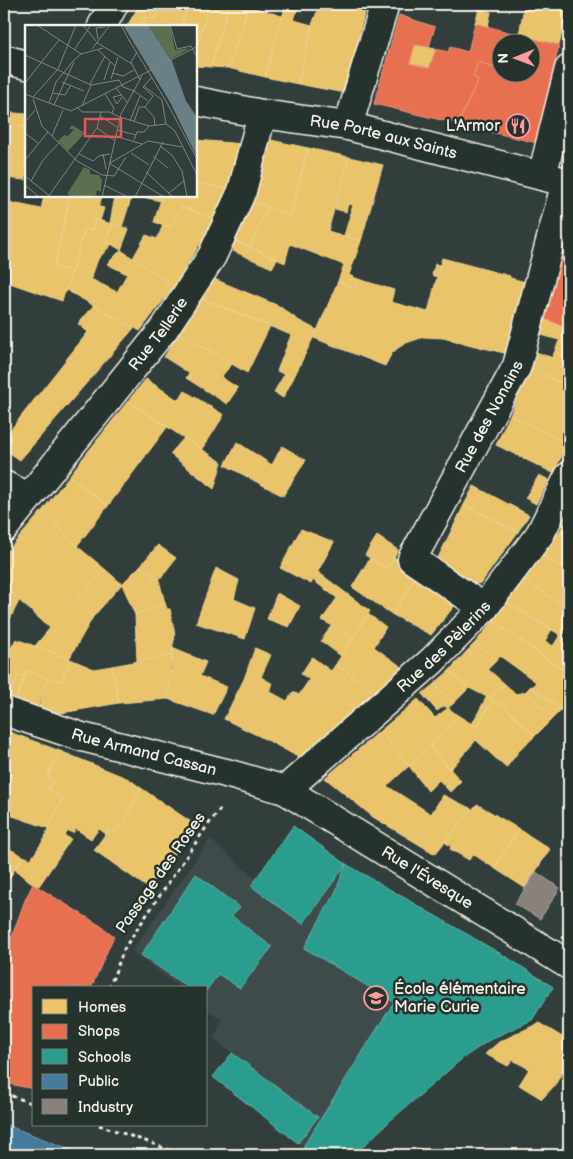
<svg xmlns="http://www.w3.org/2000/svg" width="573" height="1159" font-family="'Balsamiq Sans',sans-serif">
  <rect width="100%" height="100%" fill="#313e3b"/>
  <filter id="ink" filterUnits="userSpaceOnUse"><feTurbulence type="fractalNoise" baseFrequency=".02" numOctaves="2"/><feDisplacementMap in="SourceGraphic" scale="10" xChannelSelector="R" yChannelSelector="G"/><feConvolveMatrix kernelMatrix="1 2 1 2 8 2 1 2 1" color-interpolation-filters="sRGB"/></filter>
  <g filter="url(#ink)">
    <path fill="#3e4c4c" d="M293 826 346 864 553 987 532 1020 491 1039 463 1058 391 1120 354 1155H316L298 1143 213 1077 232 1053 214 1039 222 1020 206 1008V988H180L132 951 210 839 256 879Z"/>
    <path fill="#e9c46a" stroke="#ecd290" d="M140 4H161L154 19 145 17 143 26H127Z
      M161 4H188L181 26H143L145 17 154 19Z
      M188 4H209L196 50V26H181Z
      M209 4H229L211 67 196 66V50Z
      M229 4H249L228 68 211 67Z
      M286 4H299L294 20 312 25 298 84 265 77Z
      M320 4H367L361 26 345 93 298 84 312 25Z
      M514 4H555L568 7 559 45 519 35 524 6Z
      M555 4H569L568 7Z
      M248 6 282 16 265 77 228 68Z
      M479 9 491 12 488 26 475 23Z
      M415 45 436 49 429 68 410 63Z
      M4 112 26 114V127L4 126Z
      M4 126 26 127V180L4 178Z
      M266 139 308 148 290 217 268 207 248 201Z
      M196 140 243 144 233 190 196 183Z
      M308 148 349 157 328 231 361 241 349 275 358 279 354 289 338 281 344 265 290 244 285 263 250 247 268 207 290 217Z
      M349 157 383 165 361 241 344 236 353 205 348 204 346 212 335 209Z
      M196 183 233 190 215 219 182 207 170 227 154 222 162 196H196Z
      M44 196H70L54 267 72 271 62 301 4 281V201L41 209Z
      M70 196H102L99 207 104 208 100 221 95 219 92 231 85 229 72 271 54 267Z
      M115 196H132L122 227 110 223Z
      M137 196H162L161 201Z
      M248 201 268 207 250 247 232 239Z
      M182 207 215 219 174 286 133 258 146 235 157 239 163 225 170 227Z
      M95 219 112 224 106 241 112 244 98 259 91 279 117 292 127 274 107 264 121 250 174 286 140 331 66 290 85 229 92 231Z
      M112 224 129 229 121 250 106 241Z
      M232 239 277 259 272 268 233 251V245L230 242Z
      M442 258 510 276V278L526 282 508 354 443 338 424 337 406 343 398 348 392 353 385 366 314 338 338 281 354 289 358 279 394 290 391 302 428 312Z
      M435 264 440 265 436 277 432 275Z
      M212 278 279 306 298 320 317 330 293 379 277 371 291 335 200 298Z
      M200 298 270 326 247 373 179 333Z
      M94 305 134 328 20 460 4 449V438L88 332 78 324Z
      M542 318 569 328V386L530 369 533 351 562 361 569 343 538 334Z
      M179 333 232 364 221 377 238 388 227 404 186 378 189 373 164 357Z
      M559 341 569 343 562 361 552 358Z
      M530 369 569 386V442L568 444 510 415Z
      M284 375 293 379 283 398 274 392Z
      M146 379 178 400 185 391 224 415 202 450 128 401Z
      M128 401 168 426 108 506 69 476Z
      M510 415 568 444 553 473 496 445Z
      M184 438 222 462 214 489 170 454Z
      M237 442 272 465 282 446 306 460 283 496 225 465Z
      M539 475 549 480 536 504 525 498Z
      M69 476 108 506 77 546 42 511Z
      M474 486 529 515 518 532 464 505Z
      M464 505 518 532 481 583 469 585 435 564Z
      M42 511 77 546 106 570 75 601 93 617 69 659 35 646 50 628 4 587V555Z
      M569 515V536L560 531Z
      M301 529 334 542 311 584 280 568Z
      M560 531 569 536V571L542 556Z
      M377 536 398 550 387 569 365 555Z
      M158 545 176 558 159 580 140 566Z
      M542 556 569 571V608L524 580Z
      M394 557 418 573 393 615 352 587 370 558 387 569Z
      M140 566 159 580 165 603 135 615 122 584Z
      M216 568 239 580 234 599 255 608 245 639 196 623Z
      M106 570 122 584 93 617 75 601Z
      M318 572 370 611 353 638 322 620 337 598 314 581Z
      M418 573 460 599 431 635 393 615Z
      M524 580 569 608V626L562 636 507 603Z
      M4 587 19 601 4 631Z
      M277 593 300 606 289 627 267 619Z
      M165 603 167 609H170L175 635 174 641 173 644 172 655 137 661 135 615Z
      M507 603 552 629 545 641 553 646 560 635 569 641V670L567 673 493 621Z
      M368 614 386 627 374 647 402 667 377 694 336 664Z
      M493 621 569 674V700L561 710 532 687 536 682 500 656 497 660 475 643Z
      M331 626 353 638 341 656 321 641Z
      M16 639 70 659 61 682 27 670 25 677 18 675 7 701 4 700V656L6 657Z
      M475 643 497 660 488 669 467 651Z
      M172 648 206 662 200 676 227 687 213 715 168 699 172 668Z
      M255 648 271 655 261 677 273 684 269 691 287 701 293 692 299 695 309 680 359 712 340 730 334 726 300 758 269 741 224 719 244 679Z
      M467 651 505 684 489 698 469 688 449 671Z
      M172 655 168 699 119 703 112 666Z
      M312 657 331 671 336 664 377 694 359 712 301 674Z
      M70 659 94 669 112 666 119 703 56 714 39 707 48 678 61 682Z
      M27 670 48 678 36 711 14 704Z
      M449 671 469 688 454 703 434 684Z
      M18 675 25 677 14 704 7 701Z
      M434 684 454 703 448 708 444 706 437 711 422 694Z
      M505 684 516 694 525 692 553 718 535 736 501 703 498 705 489 698Z
      M531 686 561 710 553 718 525 692Z
      M487 696 493 700 477 727 472 724Z
      M418 699 435 718 448 708 459 716 430 747 409 766 380 731Z
      M493 700 498 705 501 703 535 736 519 751 506 768 476 740 450 770 430 747 459 716 477 727Z
      M4 730 60 751 47 777 54 780 48 790 63 798 48 828 4 813Z
      M380 731 409 766 387 786 431 814 443 795 472 809 435 854 373 817 325 778Z
      M430 747 461 781 450 792 439 780 428 791 409 766Z
      M60 751 129 779 141 788 123 824 115 833 109 829 106 834 99 829 91 839 76 829 73 833 68 831 65 836 71 839 39 886 33 884 15 869 23 856 31 859 45 838 48 828 63 798 48 790 54 780 47 777Z
      M141 788 194 824 179 847 148 888 94 850 109 829 115 833 123 824Z
      M477 804 519 829 494 868 473 854 469 860 450 849 451 846 444 842Z
      M519 829 550 849 525 888 494 868Z
      M4 846 23 856 4 887Z
      M539 1023 569 1041V1060L555 1085 542 1099 519 1085 529 1069 513 1060 508 1066 485 1054 499 1042Z
      M419 1148 428 1155H413Z"/>
    <path fill="#e76f51" stroke="#eb967e" d="M399 15 435 27 429 47 415 45 410 63 429 68 436 49 448 52 450 47 468 52 475 23 519 35 517 42H500V70L478 62 473 76 478 80 458 124 374 104Z
      M519 35 559 45 549 87 551 88 537 143 458 124 478 80 473 76 478 62 500 70V72L510 73 511 72H530V42H517Z
      M569 130V158L563 157Z
      M569 216V328L542 318Z
      M33 884 101 926 114 936 91 988H34V1089L4 1083V958L25 900Z"/>
    <path fill="#2a9d8f" stroke="#67b6aa" d="M293 826 346 864 303 924 251 886Z
      M346 864 508 958 553 987 532 1020 491 1039 463 1058 391 1120 354 1155H316L303 1147 394 1002 304 948 336 891Z
      M196 874 240 908 232 916 272 947 240 988 218 974 206 991V988H189L141 955Z
      M232 1053 318 1117 298 1143 213 1077Z"/>
    <path fill="#457b9d" stroke="#7a9eb4" d="M4 1124 85 1155H4Z"/>
    <path fill="#8a817c" stroke="#aaa39c" d="M536 872 560 888 540 919 515 904Z"/>
    <g fill="none" stroke-linecap="round" stroke-linejoin="round">
      <g stroke="#f4f1e8" stroke-width="31">
        <g id="minor">
          <path d="M102 26 114 4"/>
          <path d="M348 126 385 4"/>
          <path d="M542 176 569 69"/>
          <path d="M4 485 29 497"/>
          <path id="s1" d="M4 528 164 329 212 256 242 191 262 114"/>
          <path id="s2" d="M484 608 412 559 517 366 566 182"/>
          <path id="s3" d="M4 711 82 737 226 773 285 790 569 965"/>
          <path id="s4" d="M285 790 432 661 484 608 540 534 569 476"/>
        </g>
      </g>
      <g stroke="#f4f1e8" stroke-width="31">
        <g id="major">
          <path d="M4 59 26 65"/>
          <path id="s5" d="M196 101 262 114 348 126 569 183"/>
        </g>
      </g>
      <path stroke="#f4f1e8" stroke-width="3" stroke-dasharray="4 4" stroke-linecap="butt" d="M109 988 125 947 207 826 222 807
        M4 1093 34 1104
        M99 1125 151 1143 181 1155"/>
      <use href="#minor" stroke="#26332d" stroke-width="28"/>
      <use href="#major" stroke="#26332d" stroke-width="28"/>
    </g>
  </g>
  <defs>
    <g id="restaurant-ring" transform="scale(1.25)"><circle r="9.5" fill="#26332d" stroke="#ff9aa2" stroke-width="1.5"/><path d="M-5-6h1v4h1v-4h1v4h1v-4h1v5L-1.5 .5V6h-2V.5L-5-1ZM5-6V6H3V1.5H1.5Q1.5-4 5-6Z" fill="#ff9aa2"/></g>
    <g id="school-ring" transform="scale(1.25)"><circle r="9.5" fill="#26332d" stroke="#ff9aa2" stroke-width="1.5"/><path d="M0-5L7-2L0 1L-7-2ZM-4 1L0 2.5L4 1V4Q0 6-4 4Z" fill="#ff9aa2"/></g>
  </defs>
  <g fill-rule="evenodd">
    <use href="#restaurant-ring" x="518" y="126"/>
    <use href="#school-ring" x="376" y="998"/>
  </g>
  <g text-anchor="middle" dominant-baseline="central" stroke-width="5" stroke-linejoin="round" paint-order="stroke">
    <g font-size="16" fill="#f4f1e8" stroke="#26332d" text-anchor="end">
      <text x="500" y="126">L'Armor</text>
      <text x="394" y="989" text-anchor="start">École élémentaire<tspan x="394" dy="18">Marie Curie</tspan></text>
    </g>
    <g font-size="16" fill="#f4f1e8" stroke="#26332d">
      <text stroke="none"><textPath href="#s5" startOffset="191">Rue Porte aux Saints</textPath></text>
      <text stroke="none"><textPath href="#s1" startOffset="248">Rue Tellerie</textPath></text>
      <text stroke="none"><textPath href="#s2" startOffset="249">Rue des Nonains</textPath></text>
      <text stroke="none"><textPath href="#s4" startOffset="214">Rue des Pèlerins</textPath></text>
      <text stroke="none"><textPath href="#s3" startOffset="146">Rue Armand Cassan</textPath></text>
      <text transform="translate(161 873) rotate(-55)">Passage des Roses</text>
      <text stroke="none"><textPath href="#s3" startOffset="459">Rue l'Évesque</textPath></text>
    </g>
  </g>
  <g transform="translate(25 25)">
    <rect width="172" height="172" fill="#313e3b"/>
    <path d="M123 0H145L150 25 165 23 146 34ZM47 100 60 108 43 126 33 116 39 110 43 111 49 104H44ZM59 142 65 145V149L74 150 77 155 76 167 72 165 71 170 66 172H47L42 169Z" fill="#5e6e50"/>
    <path d="M98 0H123L147 36 161 76 172 92V132L145 77Z" fill="#698086"/>
    <path fill="none" stroke="#7f8680" stroke-width="1" d="M12 0 56 29M58 0 71 16M96 0 105 17M145 0 152 24 166 21 173 34M73 14 71 3 80 2M104 15 141 76 173 136M71 17 107 39M67 24 85 0M72 24 90 41M49 25 66 0M112 27 106 37 115 55M0 30 66 60M87 48 98 51 109 45M86 54 93 32M79 55 85 37M37 57 59 66M0 58 34 15M65 59 80 31M66 60 94 55 98 62 109 66M119 61 137 75 141 99M91 63 102 77M109 66 123 76M27 68 40 70 46 60M0 69 46 86 173 21M80 69 89 83 87 88M96 70 88 72 92 79 97 72M8 72 33 44 51 0M8 74 17 101 52 136 77 150 89 151 101 132M24 78 31 57 49 35 56 29 78 23M29 80 49 37M57 81 66 60M120 82 128 71 118 62 127 52M120 82 129 92 130 101M53 83 57 87H84L95 92M75 91 92 102M95 92 124 101 141 99M105 96 115 71M0 97 10 85M109 97 114 82H120M141 99 150 106 173 152M72 103 89 115M92 105 111 110M0 108 13 118M27 111 38 85M90 111 117 119M109 115 112 107H119L124 101M135 121 147 130 157 146 162 172M106 128 124 140M54 129 68 136 74 131 85 129M78 129 81 144M128 131 143 143M0 135 23 107M84 138 139 172M85 138 123 116 157 122M121 147 148 172M0 151 26 172M6 156 18 135 34 118M0 160 14 172M79 160 103 172M143 169 160 155M23 172 72 103 76 87M77 172 96 89 117 51M110 172 138 117"/>
    <path fill="#de5a58" fill-opacity="0.15" stroke="#de5a58" stroke-width="2.5" d="M60 94H96V112L60 111Z"/>
    <rect width="172" height="172" fill="none" stroke="#f4f1e8" stroke-width="2.5"/>
  </g>
  <rect width="573" height="1159" fill="none" stroke="#26332d" stroke-width="20"/>
  <rect x="10" y="10" width="553" height="1139" fill="none" stroke="#f4f1e8" stroke-width="2" filter="url(#ink)"/>
  <rect x="32" y="986" width="175" height="140" fill="#26332d" stroke="#787f78"/>
  <rect x="42" y="999" width="25" height="15" fill="#e9c46a" stroke="#787f78"/>
  <text x="78" y="1012" font-size="15" fill="#f4f1e8">Homes</text>
  <rect x="42" y="1024" width="25" height="15" fill="#e76f51" stroke="#787f78"/>
  <text x="78" y="1036" font-size="15" fill="#f4f1e8">Shops</text>
  <rect x="42" y="1049" width="25" height="15" fill="#2a9d8f" stroke="#787f78"/>
  <text x="78" y="1062" font-size="15" fill="#f4f1e8">Schools</text>
  <rect x="42" y="1074" width="25" height="15" fill="#457b9d" stroke="#787f78"/>
  <text x="78" y="1086" font-size="15" fill="#f4f1e8">Public</text>
  <rect x="42" y="1099" width="25" height="15" fill="#8a817c" stroke="#787f78"/>
  <text x="78" y="1112" font-size="15" fill="#f4f1e8">Industry</text>
  <g transform="translate(516 58) rotate(269)"><circle r="24" fill="#26332d" stroke="#787f78"/>
  <path d="M0-4L9 19L0 12L-9 19Z" fill="#ff9aa2"/>
  <text y="-8" font-size="14" font-weight="bold" text-anchor="middle" fill="#f4f1e8">N</text>
  </g>
</svg>
